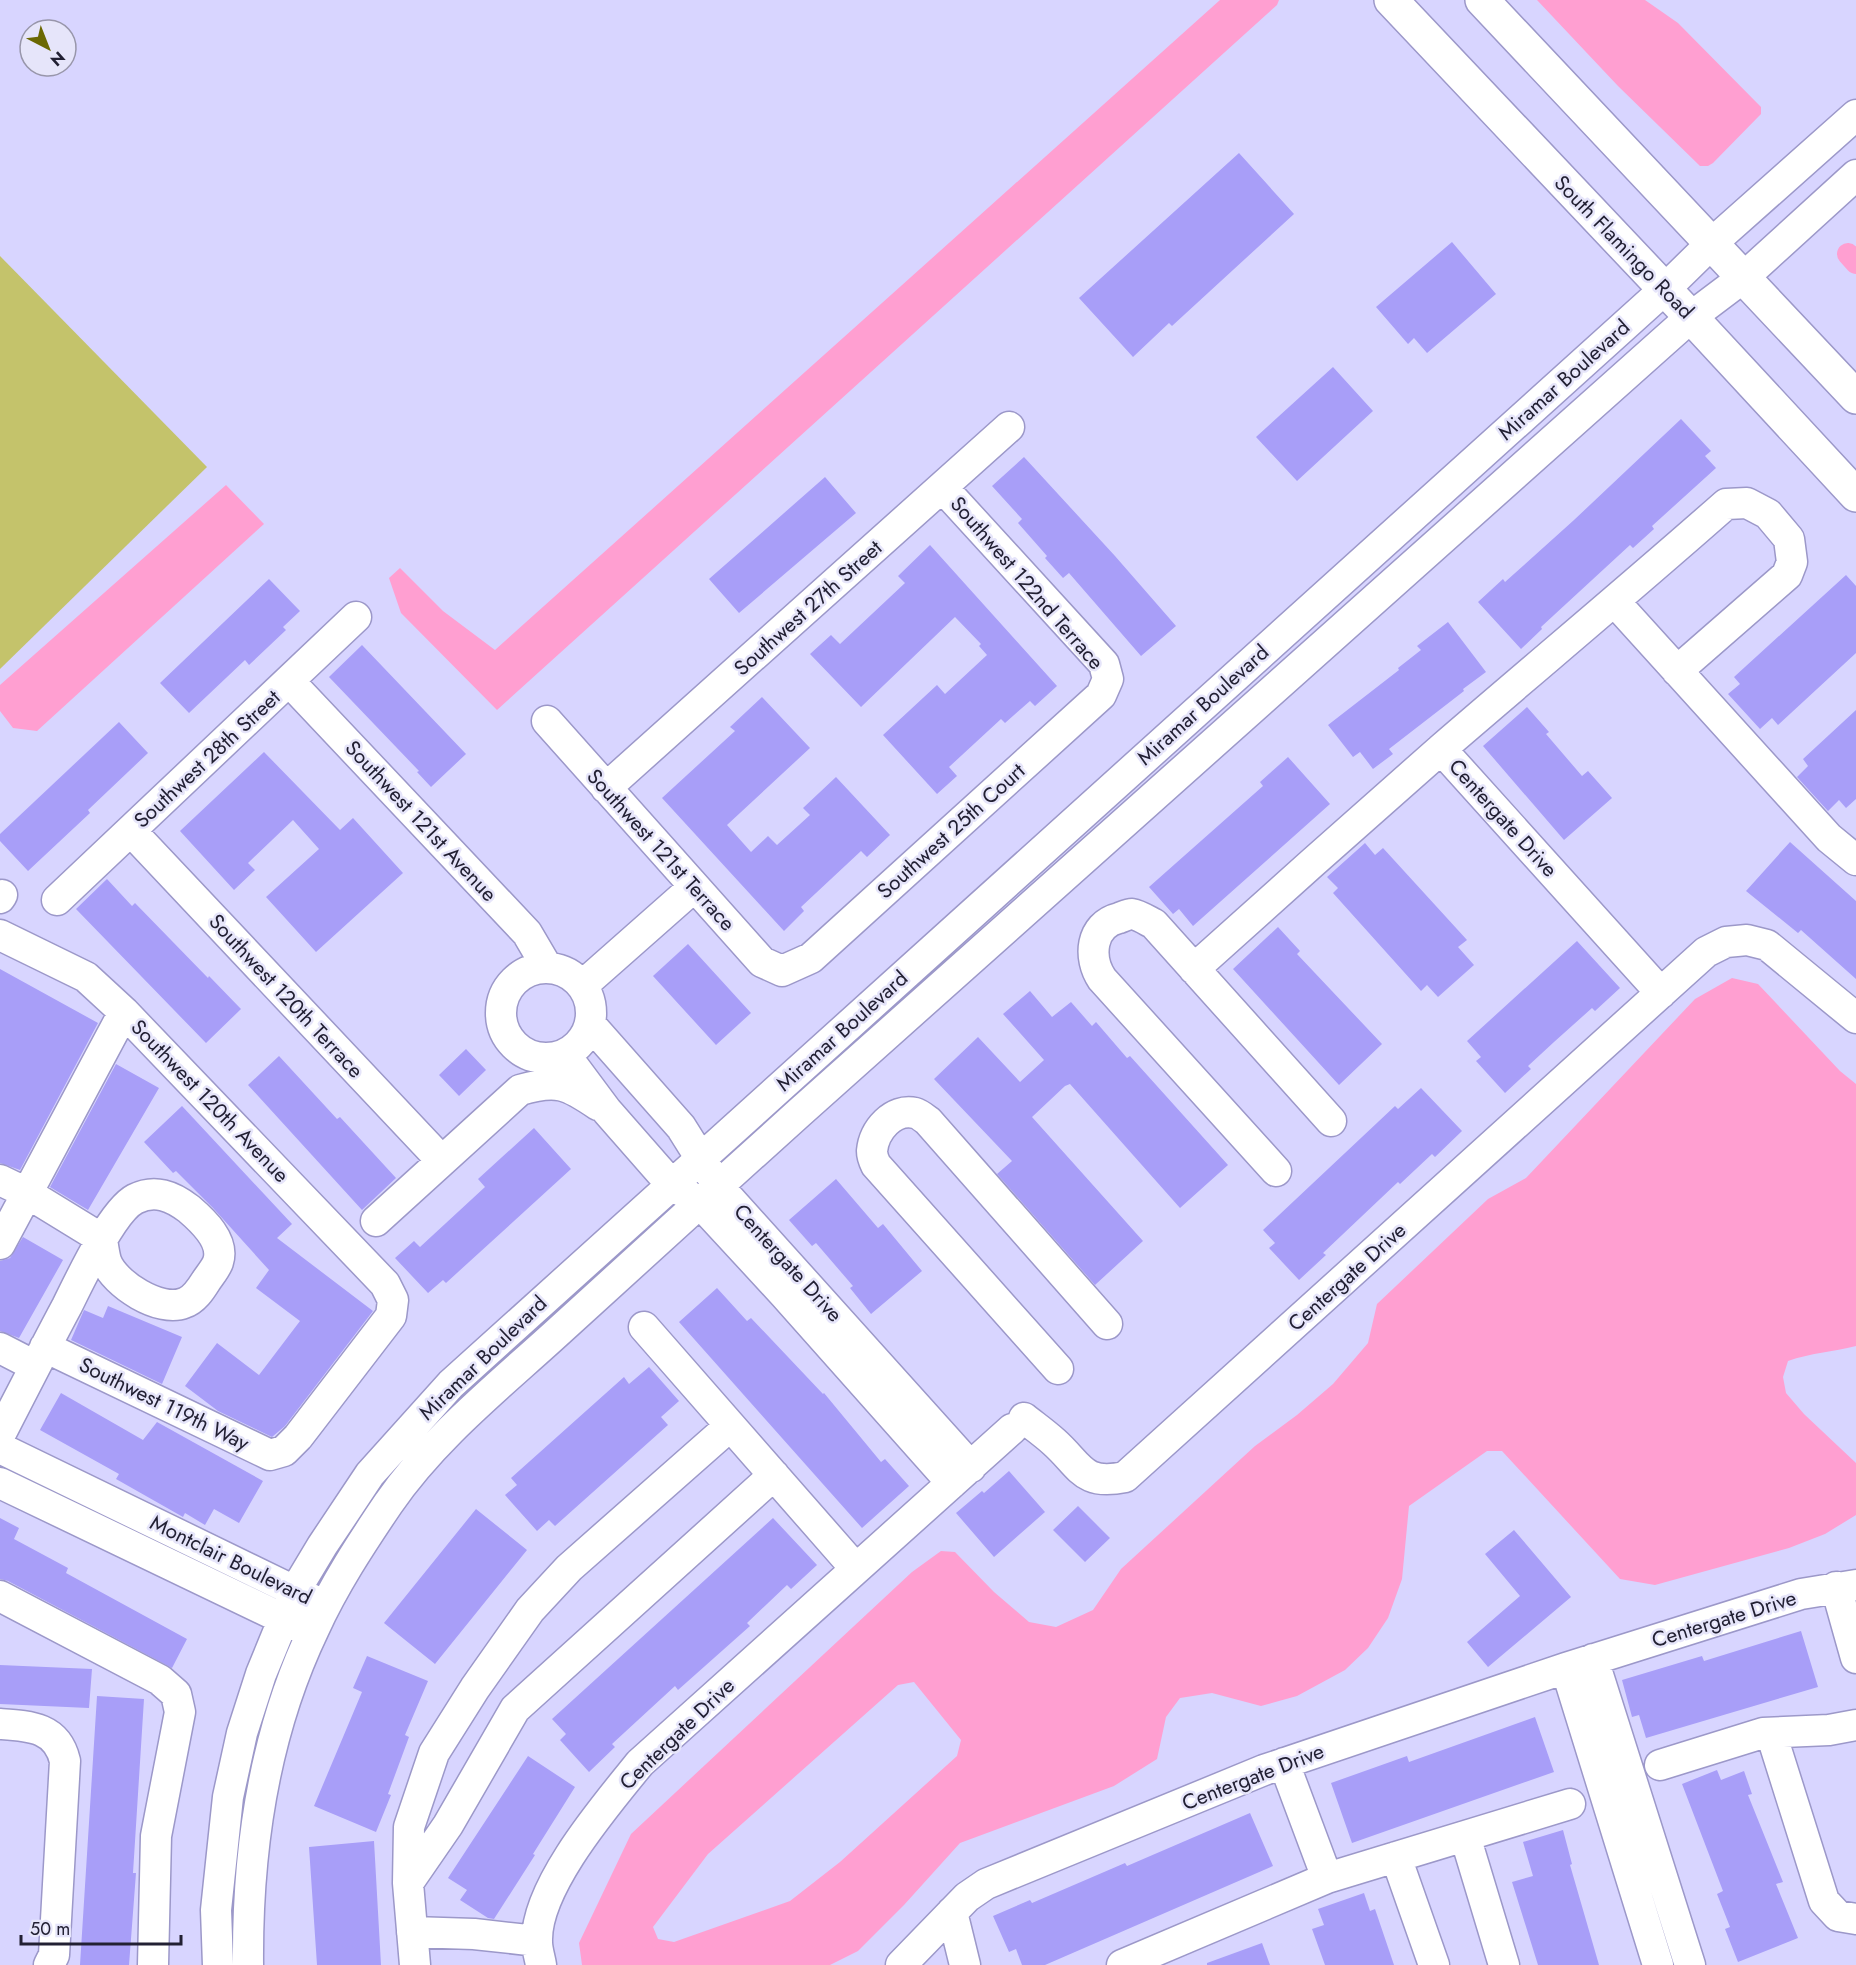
<svg xmlns="http://www.w3.org/2000/svg" width="1856" height="1965" font-family="Jost,sans-serif">
  <rect width="100%" height="100%" fill="#d8d5ff"/>
  <path fill="#c4c36b" d="M0 256 207 467 0 669Z"/>
  <path fill="#ff9fd1" fill-rule="evenodd" d="M1220 0H1279L1277 5 497 710 401 613 389 578 400 568 443 611 495 650Z
    M1537 0H1645L1678 23 1761 107V114L1713 163 1708 166H1700L1618 86Z
    M226 485 264 524 37 731 13 728 0 711V685Z
    M1732 978 1758 984 1840 1071 1856 1084V1346C1833 1352 1810 1353 1788 1361L1783 1377 1786 1393 1804 1414 1856 1463V1515L1825 1534 1789 1548 1655 1585 1620 1579 1502 1451H1487L1409 1506 1402 1579 1388 1618 1368 1648 1345 1670 1297 1696 1261 1706 1212 1693 1180 1698 1166 1717 1157 1759 1114 1786 960 1843 904 1905 858 1951 830 1965H582L579 1943 631 1834 912 1572 941 1551 955 1552 994 1592 1029 1622 1056 1627 1093 1610 1121 1569 1255 1446 1297 1415 1333 1384 1368 1343 1377 1304 1488 1199 1526 1178 1695 999ZM914 1682 961 1740 957 1756 840 1862 790 1901 674 1942 658 1939 653 1927 708 1854 898 1685Z"/>
  <g fill="none" stroke-linecap="round" stroke-linejoin="round">
    <path stroke="#ff9fd1" stroke-width="22" d="M1848 254 1856 263"/>
  </g>
  <path fill="#a89ef8" d="M1239 153 1294 214 1172 326 1169 323 1133 357 1079 298Z
    M1452 242 1496 294 1427 353 1414 338 1408 344 1376 307Z
    M1333 367 1373 411 1297 481 1256 437Z
    M1681 419 1711 451 1705 456 1716 468 1652 526 1654 529 1633 548 1630 545 1541 627 1542 629 1521 649 1478 602 1503 579 1505 582 1574 520Z
    M1024 457 1115 556 1176 626 1141 656 1069 573 1063 578 1045 558 1047 556 1018 523 1022 519 992 486Z
    M825 477 856 513 739 613 709 579Z
    M930 545 1057 686 1035 706 1030 701 1005 723 1001 719 949 767 957 776 937 794 883 735 937 685 945 694 987 655 979 646 981 644 955 617 861 707 810 654 831 635 840 644 905 583 898 576Z
    M1846 575 1856 586V653L1778 725 1772 718 1760 729 1728 694 1740 684 1734 677Z
    M269 579 300 611 283 627 286 630 249 665 245 660 189 713 160 683Z
    M1448 622 1486 672 1463 689 1464 691 1389 749 1393 754 1373 769 1360 752 1353 757 1328 725 1399 670 1398 668 1421 650 1417 646Z
    M362 645 466 754 431 787 417 772 419 771 329 677Z
    M762 697 810 748 727 825 751 852 768 836 777 845 810 815 803 808 836 777 890 835 867 857 861 851 801 907 804 911 784 931 662 798 735 731 730 727Z
    M1527 707 1549 732 1546 734 1582 776 1588 771 1612 798 1564 840 1483 746Z
    M1856 710V799L1846 808 1839 800 1828 811 1797 777 1808 766 1803 759Z
    M119 722 148 753 88 810 90 813 28 871 0 841V834Z
    M264 752 340 830 353 818 403 873 316 952 266 897 319 849 293 820 248 863 255 870 234 890 180 831Z
    M1288 757 1330 804 1193 926 1179 909 1173 914 1149 887 1263 786 1260 782Z
    M1790 842 1856 901V979L1801 930 1798 933 1746 891Z
    M1365 843 1375 855 1383 848 1467 940 1458 947 1474 965 1438 997 1427 985 1421 991 1333 893 1338 888 1327 877Z
    M107 879 132 906 135 903 208 978 209 976 241 1009 206 1043 76 909Z
    M1278 927 1300 951 1297 954 1382 1044 1339 1085 1233 969Z
    M1577 941 1620 988 1595 1011 1592 1008 1554 1042 1528 1066 1531 1069 1505 1093 1476 1061 1481 1057 1467 1041Z
    M688 944 751 1013 716 1045 653 976Z
    M0 969 98 1023 20 1170 0 1163Z
    M1030 991 1052 1017 1071 1002 1092 1026 1096 1022 1127 1058 1130 1056 1228 1165 1180 1208 1070 1084 1065 1086 1032 1117 1143 1241 1095 1285 997 1174 1012 1161 934 1079 978 1037 1020 1082 1044 1060 1003 1014Z
    M466 1049 486 1070 459 1096 439 1075Z
    M279 1056 337 1119 340 1117 396 1178 362 1210 248 1085Z
    M116 1064 159 1088 88 1210 50 1187Z
    M1421 1088 1462 1131 1435 1157 1432 1154 1400 1184 1398 1182 1323 1253 1326 1255 1299 1280 1269 1248 1275 1243 1263 1230 1395 1106 1398 1109Z
    M182 1106 292 1224 277 1238 373 1311 285 1426 272 1437 218 1411 185 1386 217 1343 259 1375 300 1321 256 1288 269 1270 213 1208 176 1171 173 1173 144 1142Z
    M534 1128 571 1169 446 1283 443 1280 428 1293 395 1258 414 1241 420 1247 485 1187 478 1179Z
    M836 1179 878 1228 883 1224 922 1271 871 1314 850 1288 853 1286 816 1243 812 1246 789 1220Z
    M23 1237 63 1260 19 1338 0 1331V1261L10 1258Z
    M717 1288 747 1321 751 1318 823 1394 824 1393 881 1462 885 1459 909 1486 862 1528 679 1322Z
    M108 1306 182 1337 162 1384 71 1340 84 1310 103 1318Z
    M649 1367 679 1401 661 1417 668 1425 555 1526 549 1520 537 1531 505 1495 517 1485 511 1478 624 1377 629 1384Z
    M61 1393 143 1440 157 1422 263 1481 239 1523 214 1509 205 1525 185 1513 183 1517 116 1479 119 1474 40 1430Z
    M1009 1471 1045 1512 994 1557 956 1513 982 1491 984 1493Z
    M1078 1506 1110 1538 1085 1562 1053 1530Z
    M476 1509 527 1550 435 1664 384 1623Z
    M0 1518 19 1528 14 1539 68 1568 66 1573 187 1639 172 1668 8 1581 0 1579Z
    M773 1518 817 1565 791 1589 787 1585 747 1623 750 1626 678 1690 675 1686 612 1744 615 1747 589 1772 560 1740 566 1734 552 1719Z
    M1514 1530 1571 1597 1488 1667 1467 1642 1520 1596 1485 1554Z
    M1801 1631 1818 1687 1646 1738 1639 1715 1632 1717 1622 1680 1702 1656 1704 1661Z
    M367 1656 428 1681 405 1735 409 1737 388 1794 391 1795 376 1832 314 1806 362 1692 353 1688Z
    M0 1665 92 1669 89 1708 0 1704Z
    M97 1696 144 1699 133 1873H136L129 1965H80Z
    M1535 1717 1554 1772 1352 1843 1331 1783 1407 1756 1409 1762Z
    M528 1756 575 1787 533 1854 535 1855 494 1919 488 1918 460 1900 467 1890 448 1878Z
    M1717 1770 1721 1780 1744 1771 1752 1794 1748 1795 1783 1882 1776 1884 1798 1938 1738 1962 1725 1929 1730 1927 1717 1894 1723 1891 1682 1784Z
    M1250 1813 1273 1866 1045 1965H1022L1016 1949 1009 1952 993 1916 1030 1900 1032 1903 1125 1863 1127 1866Z
    M1563 1830 1572 1864 1570 1865 1599 1965H1538L1512 1882 1533 1876 1523 1842Z
    M374 1841 381 1965H317L309 1847Z
    M1364 1893 1370 1911 1375 1909 1394 1965H1325L1312 1929 1324 1925 1318 1909Z
    M1262 1943 1270 1965H1207V1963Z"/>
  <g fill="none" stroke-linecap="round" stroke-linejoin="round">
    <g stroke="#9c98c9" stroke-width="33">
      <path id="minor" d="M1615 602 1829 838 1856 860
        M289 681 527 933 547 967
        M547 721 762 962 782 971 811 958 1101 695 1108 679 1104 664 943 488
        M1441 749 1661 993
        M606 788 1009 427
        M131 831 442 1161
        M0 898 2 895
        M57 900 356 617
        M0 935 86 977 124 1012 385 1284 393 1300 391 1316 298 1437 284 1451 270 1455 45 1347
        M501 1013a45 45 0 1 1 90 0a45 45 0 1 1-90 0Z
        M1194 969C1276 895 1358 822 1441 749 1536 667 1632 587 1726 504L1747 503 1768 514 1789 539 1792 562 1787 575 1677 671
        M583 985 694 887
        M590 1024 681 1127 718 1186 971 1467
        M561 1056 575 1068 607 1111 671 1184 700 1203 784 1294 952 1483
        M1276 1171 1102 979C1088 958 1090 925 1119 918 1122 917 1128 914 1132 914 1139 915 1148 921 1154 924L1331 1121
        M0 1180 27 1193 102 1239
        M376 1221 520 1090C557 1079 567 1084 598 1105
        M0 1244 124 1012
        M644 1327 856 1569
        M0 1348 35 1366
        M1058 1369 876 1165C874 1161 872 1155 872 1151 874 1130 893 1108 915 1113 919 1114 924 1118 928 1121L1107 1324
        M1024 1418C1034 1426 1044 1433 1054 1442 1081 1466 1082 1486 1125 1477L1706 952 1726 942 1747 940 1767 945 1856 1018
        M0 1435C22 1392 44 1349 67 1306 79 1282 112 1211 135 1199 155 1189 172 1196 189 1209 203 1221 225 1241 218 1262 216 1268 210 1275 206 1281 201 1289 194 1300 184 1303 160 1313 114 1284 106 1261 104 1254 103 1246 102 1239
        M0 1448 313 1600
        M0 1483 300 1627
        M1836 1587 1856 1658
        M0 1596 160 1680 176 1694 180 1712 156 1836 153 1965
        M1593 1659 1690 1965
        M1566 1668 1658 1965
        M0 1724C30 1726 57 1727 65 1761L54 1955 49 1965
        M1771 1733 1824 1901 1838 1916 1856 1919
        M1284 1763 1327 1878
        M1660 1765 1763 1733 1829 1730 1856 1725
        M1465 1836 1504 1965
        M1396 1857 1434 1965
        M408 1883 448 1825 515 1709 774 1475
        M952 1912 965 1965
        M412 1932 474 1934 537 1941
        M218 1965 216 1910 228 1797 242 1733 261 1674 295 1591 322 1546 370 1474 451 1384 1665 289 1712 243 1856 115
        M248 1965C247 1851 264 1733 314 1629 334 1585 361 1544 388 1504 434 1437 500 1385 560 1330 639 1258 719 1185 799 1113 1087 856 1375 599 1664 341L1691 317 1744 277 1856 175
        M415 1965 408 1883 409 1827 434 1753 475 1688 530 1610 569 1568 730 1426
        M541 1965C540 1958 537 1950 537 1942 535 1887 606 1805 640 1763L1012 1429
        M901 1965 967 1897 986 1884 1264 1770 1566 1668 1801 1594 1856 1585
        M1122 1965 1327 1878 1570 1804"/>
    </g>
    <g stroke="#9c98c9" stroke-width="36">
      <path id="major" d="M1391 0 1691 317 1856 495
        M1482 0 1856 397"/>
    </g>
    <use href="#minor" stroke="#fff" stroke-width="30"/>
    <use href="#major" stroke="#fff" stroke-width="33"/>
  </g>
  <g text-anchor="middle" dominant-baseline="central" stroke-width="5" stroke-linejoin="round" paint-order="stroke">
    <g font-size="21" fill="#222033" stroke="#e6e5fa">
      <text transform="translate(1624 247) rotate(46)">South Flamingo Road</text>
      <text transform="translate(1564 380) rotate(-42)">Miramar Boulevard</text>
      <text transform="translate(1027 583) rotate(49)">Southwest 122nd Terrace</text>
      <text transform="translate(808 608) rotate(-42)">Southwest 27th Street</text>
      <text transform="translate(1203 705) rotate(-42)">Miramar Boulevard</text>
      <text transform="translate(207 759) rotate(-43)">Southwest 28th Street</text>
      <text transform="translate(1503 818) rotate(48)">Centergate Drive</text>
      <text transform="translate(421 821) rotate(47)">Southwest 121st Avenue</text>
      <text transform="translate(951 831) rotate(-42)">Southwest 25th Court</text>
      <text transform="translate(661 850) rotate(48)">Southwest 121st Terrace</text>
      <text transform="translate(286 996) rotate(47)">Southwest 120th Terrace</text>
      <text transform="translate(842 1031) rotate(-42)">Miramar Boulevard</text>
      <text transform="translate(210 1101) rotate(46)">Southwest 120th Avenue</text>
      <text transform="translate(788 1263) rotate(48)">Centergate Drive</text>
      <text transform="translate(1347 1277) rotate(-42)">Centergate Drive</text>
      <text transform="translate(483 1358) rotate(-44)">Miramar Boulevard</text>
      <text transform="translate(164 1404) rotate(26)">Southwest 119th Way</text>
      <text transform="translate(231 1560) rotate(26)">Montclair Boulevard</text>
      <text transform="translate(1724 1619) rotate(-17)">Centergate Drive</text>
      <text transform="translate(677 1734) rotate(-44)">Centergate Drive</text>
      <text transform="translate(1253 1777) rotate(-21)">Centergate Drive</text>
    </g>
  </g>
  <g transform="translate(48 48) rotate(138)"><circle r="28" fill="#e6e5fa" stroke="#9896aa" stroke-width="1.5"/>
  <path d="M0-4.5L10 22L0 15L-10 22Z" fill="#6b6802"/>
  <text y="-9" font-size="16" font-weight="bold" text-anchor="middle" fill="#222033">N</text>
  </g>
  <path d="M21 1935v9h160v-9" fill="none" stroke="#222033" stroke-width="3"/>
  <text x="30" y="1935" font-size="18" fill="#222033" stroke="#e6e5fa" stroke-width="4.5" paint-order="stroke">50 m</text>
</svg>
